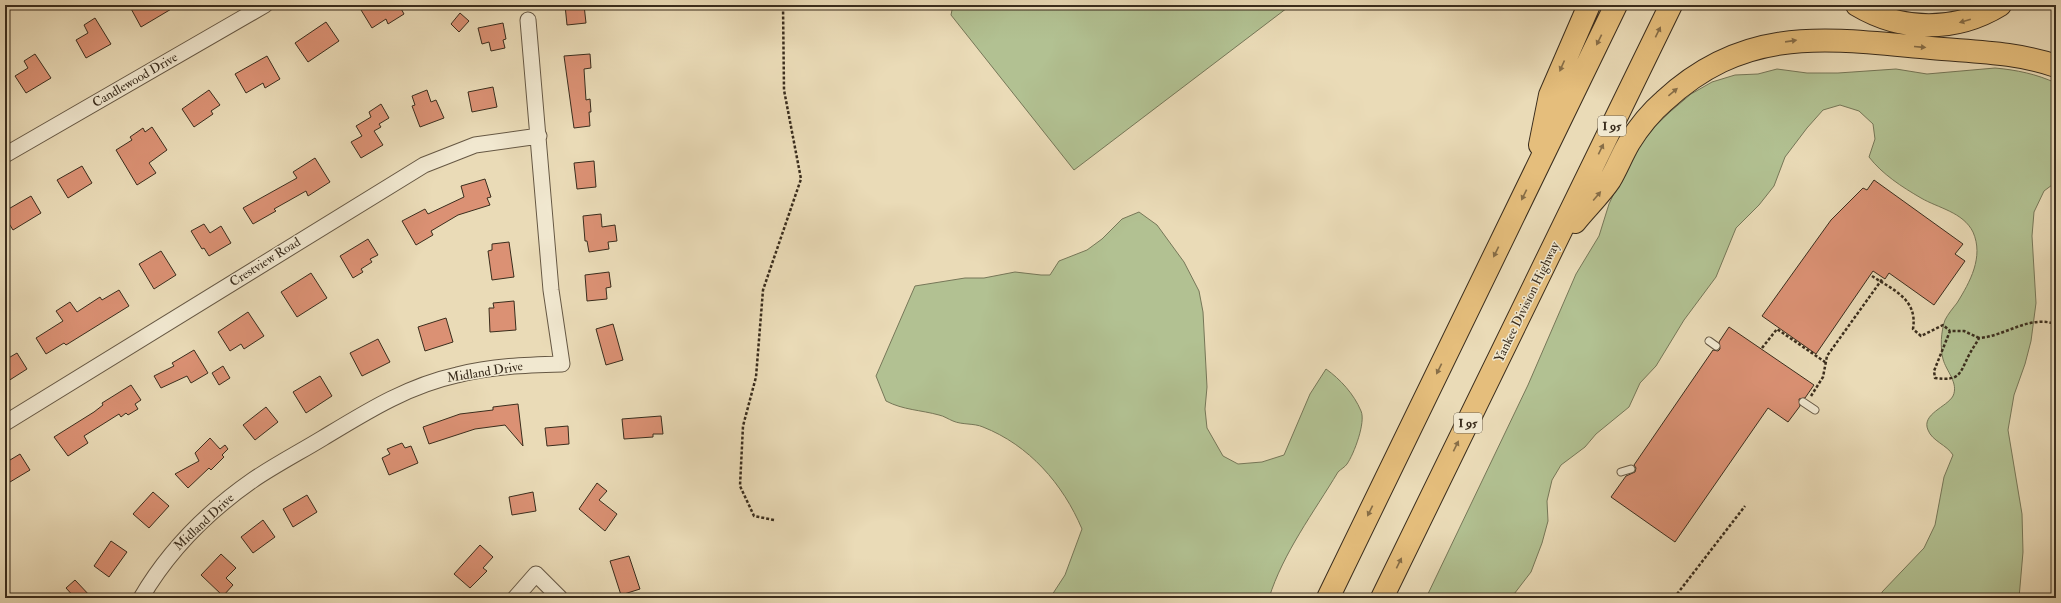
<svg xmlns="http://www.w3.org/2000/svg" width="2061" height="603" font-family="'IM FELL Double Pica',serif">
  <rect width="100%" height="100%" fill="#eadbb7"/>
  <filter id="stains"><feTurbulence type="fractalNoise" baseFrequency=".005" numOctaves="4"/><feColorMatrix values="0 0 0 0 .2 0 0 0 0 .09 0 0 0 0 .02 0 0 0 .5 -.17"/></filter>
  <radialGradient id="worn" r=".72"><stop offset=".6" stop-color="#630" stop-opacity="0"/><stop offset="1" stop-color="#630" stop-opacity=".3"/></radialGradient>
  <path fill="#b2c192" stroke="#767758" d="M953 5H1291L1074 170 951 15Z
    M1995 68C2017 70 2036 74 2056 83V182L2044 191 2034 212 2032 236 2036 303 2031 341 2025 364 2014 395 2008 430 2022 514 2023 552 2019 598H1881L1882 592 1924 548 1935 525 1944 477 1953 455C1947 445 1932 441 1928 430 1921 414 1947 407 1953 396 1959 383 1946 371 1943 359 1940 348 1941 331 1945 320 1948 314 1953 308 1957 303 1970 282 1984 257 1973 232 1963 212 1938 208 1921 198 1902 187 1882 174 1869 157L1875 139 1873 124 1859 111 1840 105 1823 110 1807 128 1785 157 1774 186 1759 205 1736 228 1716 277 1684 320 1656 366 1640 383 1629 407 1596 434 1585 447 1561 465 1552 480 1547 501 1548 521 1542 543 1531 572 1511 598H1426L1528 385 1576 274 1599 236 1609 204 1623 174 1637 149 1652 129 1671 111 1691 94 1712 82 1735 75 1758 74 1777 69 1807 73H1838L1896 69 1927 74Z
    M1139 212 1157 225 1184 262 1199 291 1203 312 1207 387 1205 409 1207 428 1223 456 1238 464 1262 462 1284 455 1310 394 1326 369C1340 379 1354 394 1361 411 1366 422 1354 454 1347 464 1345 467 1341 469 1338 472 1314 512 1283 553 1269 598H1050L1065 575 1082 529C1063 484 1029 445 983 427 974 423 962 425 953 421 948 419 944 416 939 415 921 410 903 410 886 401L876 376 915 286 965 278H984L1015 272 1041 275H1050L1059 261 1087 250 1102 239 1122 219Z"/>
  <path fill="#db9174" stroke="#3a2d1d" d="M129 5H178L141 27Z
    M358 5H399L404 14 388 24 386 19 372 28Z
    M565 5H584L586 23 567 25Z
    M460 13 469 21 459 32 451 24Z
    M95 18 111 44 86 58 76 40 88 33 84 25Z
    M326 22 339 41 308 62 295 43Z
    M503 23 506 39 503 40 505 48 491 51 489 42 482 44 478 28Z
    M35 54 51 78 26 93 15 76 28 68 24 61Z
    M590 54 591 68 584 69 586 100 590 99 591 112H589L590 126 574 128 564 56Z
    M267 56 280 79 265 88 263 83 246 93 235 74Z
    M493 87 497 107 472 112 468 92Z
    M209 90 220 105 211 111 213 114 194 127 182 109Z
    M427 90 431 102 436 100 444 118 420 127 412 106 415 105 412 96Z
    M381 104 389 118 379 124 381 127 374 131 383 145 361 158 351 142 362 136 356 126 371 117 369 112Z
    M152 127 167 150 149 163 156 173 137 185 116 150 132 140 130 137 143 128 145 132Z
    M315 158 330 182 308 196 306 191 274 209 276 211 253 224 243 208 297 178 293 172Z
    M594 161 596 187 577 189 574 163Z
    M82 166 92 183 68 198 57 180Z
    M485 179 491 197 487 198 490 205 458 215 431 231 433 235 416 245 402 221 425 209 428 214 464 197 461 186Z
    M1874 180 1963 244 1955 254 1965 261 1934 305 1889 273 1885 279 1873 271 1816 354 1762 316 1831 220 1863 188 1867 190Z
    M31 196 41 213 13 230 5 217V211Z
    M601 214 602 227 615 225 617 241 608 242 609 249 589 252 587 241H585L583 216Z
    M204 224 210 233 221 226 231 243 209 256 204 248 202 249 191 231Z
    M368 239 378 255 370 259 372 262 361 269 363 272 353 278 340 256Z
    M509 242 514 277 492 280 488 251 492 250V244Z
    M161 251 176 275 154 289 139 264Z
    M609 272 611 287 606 288 607 299 587 301 585 275Z
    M311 273 327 298 297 317 281 292Z
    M119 290 129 306 66 345 64 343 46 354 36 338 63 321 56 311 70 302 77 312 100 297 102 300Z
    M514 301 516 330 490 332 489 308H494L493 303Z
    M248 312 264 336 244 349 241 344 230 351 218 332Z
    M446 318 453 342 425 351 418 327Z
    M613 324 623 360 606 365 596 329Z
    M1729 327 1814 385 1805 398 1799 399 1800 406 1788 422 1768 408 1675 542 1611 497 1626 476 1635 472 1636 468 1634 465 1713 350 1718 351 1720 349 1719 342Z
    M378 339 390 362 362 376 350 353Z
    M194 350 208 373 191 383 187 376 161 388 154 376 174 366 172 363Z
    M17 353 27 369 5 383V360Z
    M223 366 230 378 219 385 212 373Z
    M320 376 332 396 306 413 293 392Z
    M131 385 141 400 135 404 138 409 128 415 126 413 121 417 119 414 84 436 88 443 68 456 54 437 94 412 103 405 102 403Z
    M518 404 523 446 505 425 475 429 429 444 423 427 460 414 493 410V407Z
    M266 407 278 422 255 440 243 425Z
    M661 416 663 434H653V437L624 439 622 419Z
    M568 426 569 444 547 446 545 428Z
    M210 438 220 449 225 445 228 449 222 455 224 457 211 470 209 468 188 488 175 474 199 461 195 453Z
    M402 443 405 448 411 446 418 463 389 475 382 458 390 454 387 449Z
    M20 454 30 470 5 485V463Z
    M597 483 607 491 599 500 617 514 605 531 579 509Z
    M153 492 169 506 149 528 133 514Z
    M533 492 536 511 512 515 509 497Z
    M307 495 317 512 293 527 283 509Z
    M263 520 275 537 253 553 241 537Z
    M111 541 127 552 109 577 94 566Z
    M480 545 493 557 483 568 487 571 470 588 454 574Z
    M221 554 236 568 226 578 233 585 223 596 201 575Z
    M629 556 640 589 621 595 610 561Z
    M75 580 92 598H75L66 588Z"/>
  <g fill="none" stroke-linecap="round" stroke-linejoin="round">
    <g stroke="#665844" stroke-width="9">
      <path id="lane" d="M1709 341 1716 346
        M1803 402 1815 410
        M1621 472 1631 469"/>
    </g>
    <g stroke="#665844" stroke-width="17">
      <path id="street" d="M5 155 265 5
        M5 423 424 165 475 145 539 136
        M141 598C169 550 207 512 253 480 275 465 300 452 323 438 366 412 407 386 457 375 492 366 526 365 562 364L551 290 528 20
        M515 598 536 574 560 598"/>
    </g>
    <g stroke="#3a2d1d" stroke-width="24">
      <path id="highway" d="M1857 5C1902 32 1956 32 2000 5
        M1540 145 1550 95 1589 5
        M1575 222C1586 208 1600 195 1610 180 1617 168 1622 155 1629 143 1639 127 1650 113 1664 101 1747 24 1828 39 1931 48 1973 52 2016 52 2056 66
        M1328 598 1616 5
        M1382 598 1671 5"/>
    </g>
    <path stroke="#3a2d1d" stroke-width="2.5" stroke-dasharray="3 2" stroke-linecap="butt" d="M1872 276C1893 290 1918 299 1913 329L1921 336 1943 325 1950 331
      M1979 338 1964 331H1950L1934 371 1935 378C1960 381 1959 375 1969 355 1972 349 1976 344 1979 338 2006 336 2028 315 2056 324
      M1762 348 1777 329 1825 362
      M1811 396 1823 377 1827 356 1883 278
      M774 520 754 516 740 486 743 426 756 377 763 290 801 179 784 90 783 5
      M1674 598 1745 506"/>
    <use href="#lane" stroke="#f1e8d0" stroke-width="7"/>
    <use href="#street" stroke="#f1e8d0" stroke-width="15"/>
    <use href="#highway" stroke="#e5be7c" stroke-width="22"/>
  </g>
  <defs><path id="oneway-solid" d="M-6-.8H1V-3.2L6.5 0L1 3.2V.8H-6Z"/></defs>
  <g fill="#876e48">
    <use href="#oneway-solid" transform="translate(1965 21) rotate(164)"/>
    <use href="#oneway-solid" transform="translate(1658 32) rotate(-64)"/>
    <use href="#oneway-solid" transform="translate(1599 40) rotate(116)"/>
    <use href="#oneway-solid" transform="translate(1791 41) rotate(-8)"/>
    <use href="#oneway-solid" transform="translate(1920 47) rotate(5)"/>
    <use href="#oneway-solid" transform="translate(1562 66) rotate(114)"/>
    <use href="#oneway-solid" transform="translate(1673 92) rotate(-40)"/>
    <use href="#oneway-solid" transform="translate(1601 149) rotate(-64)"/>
    <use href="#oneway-solid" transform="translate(1524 195) rotate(116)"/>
    <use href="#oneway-solid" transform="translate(1597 196) rotate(-50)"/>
    <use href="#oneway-solid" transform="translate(1496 252) rotate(116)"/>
    <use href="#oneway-solid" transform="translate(1439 369) rotate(116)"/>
    <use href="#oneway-solid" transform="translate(1456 446) rotate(-64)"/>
    <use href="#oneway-solid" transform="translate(1370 511) rotate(116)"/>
    <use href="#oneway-solid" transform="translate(1399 563) rotate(-64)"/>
  </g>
  <g text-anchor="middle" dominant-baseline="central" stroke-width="3" stroke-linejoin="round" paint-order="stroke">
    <g fill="#f1e8d0" stroke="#716553" stroke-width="1">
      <rect x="1598" y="116" width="28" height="20" rx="3"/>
      <rect x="1454" y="413" width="28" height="20" rx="3"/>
    </g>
    <g font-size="12" font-weight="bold" fill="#3a2d1d">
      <text x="1612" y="126">I 95</text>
      <text x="1468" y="423">I 95</text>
    </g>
    <g font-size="13" fill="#3a2d1d" stroke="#f1e8d0">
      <text transform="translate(135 80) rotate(-30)">Candlewood Drive</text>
      <text transform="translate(265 262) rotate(-32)">Crestview Road</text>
      <text transform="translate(1527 302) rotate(-64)">Yankee Division Highway</text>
      <text transform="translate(485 372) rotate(-9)">Midland Drive</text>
      <text transform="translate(204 522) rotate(-43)">Midland Drive</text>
    </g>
  </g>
  <rect width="2061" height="603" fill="none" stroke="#eadbb7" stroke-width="20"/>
  <rect x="6" y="6" width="2049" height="591" fill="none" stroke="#3a2d1d" stroke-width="2"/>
  <rect x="10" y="10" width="2041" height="583" fill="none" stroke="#3a2d1d"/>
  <rect width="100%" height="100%" filter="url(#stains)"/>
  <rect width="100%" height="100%" fill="url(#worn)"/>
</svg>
